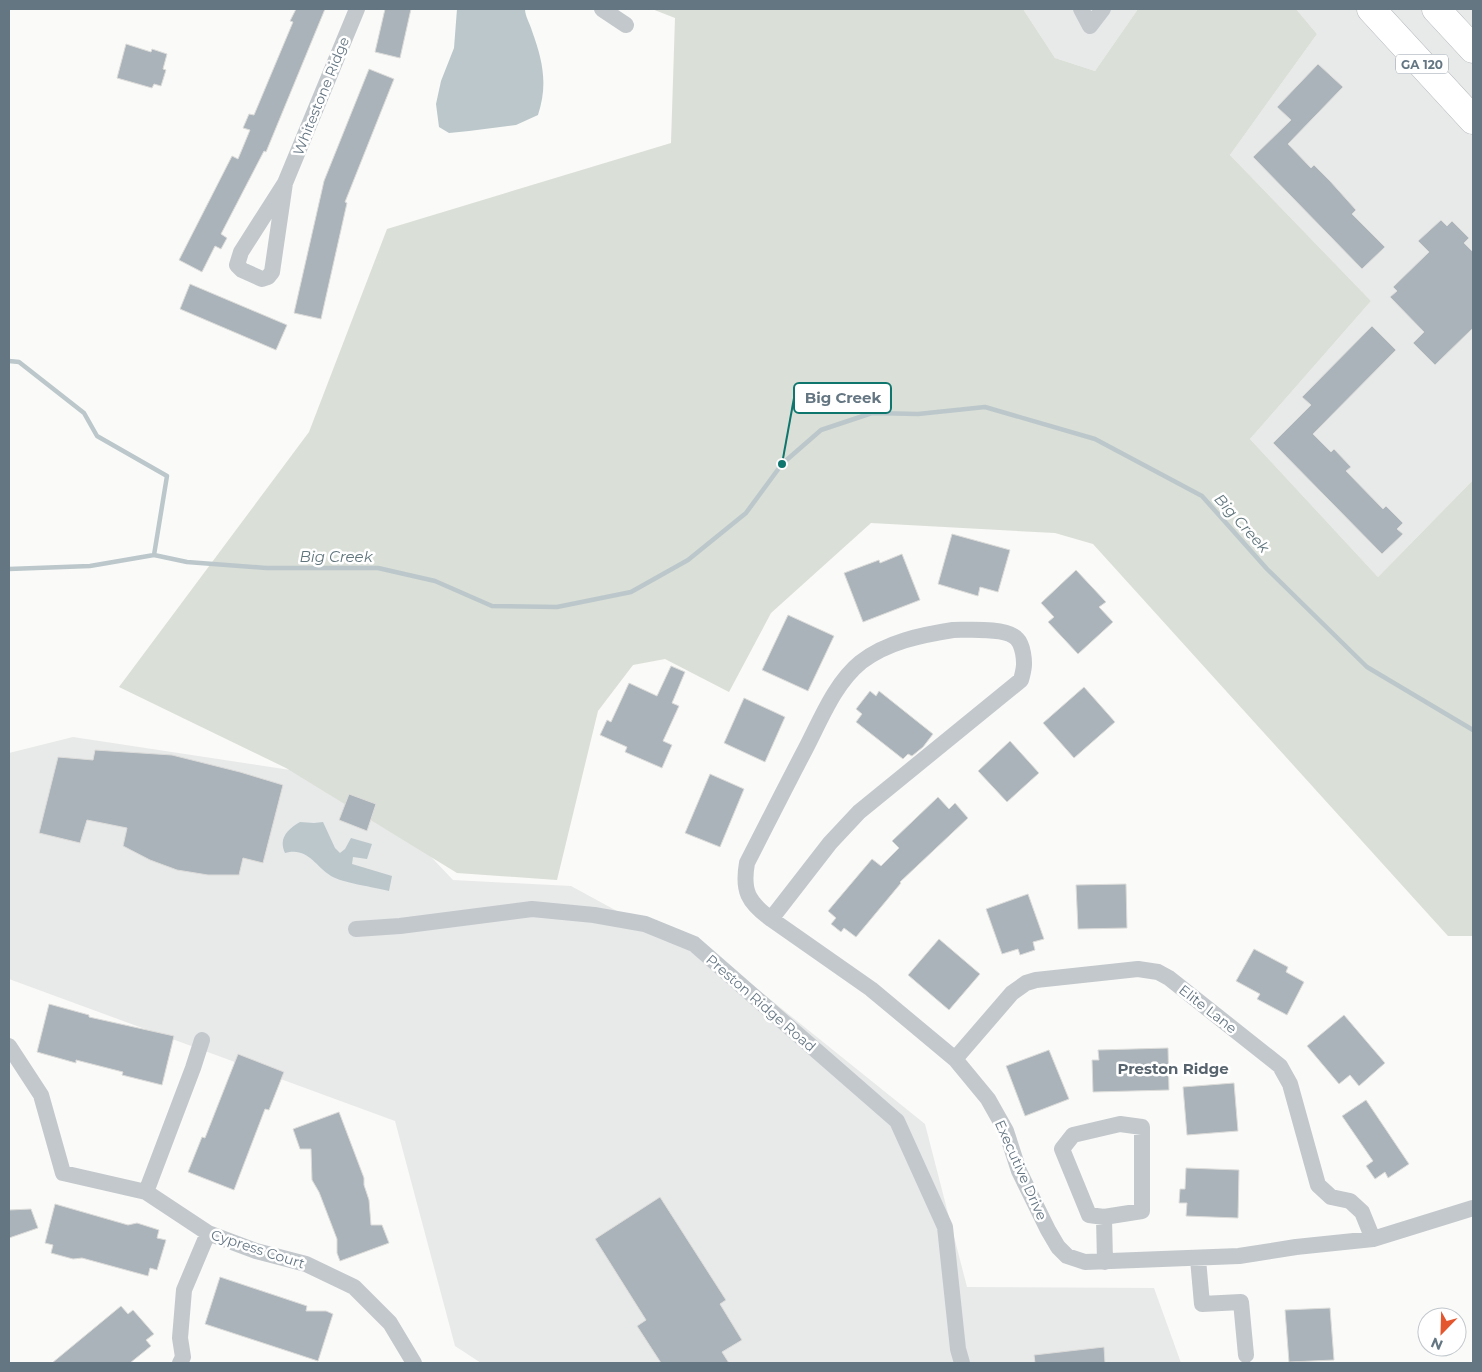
<svg xmlns="http://www.w3.org/2000/svg" width="1482" height="1372" font-family="Montserrat,sans-serif">
  <rect width="100%" height="100%" fill="#fafaf8"/>
  <path fill="#e8e9e9" d="M1023 9H1138L1095 71 1055 58Z
    M1296 9H1473V480L1378 577 1250 439 1371 301 1230 155 1317 34Z
    M73 737 330 776 378 801 453 880 571 886 751 984 925 1124 967 1287 1154 1288 1181 1363H481L455 1346 395 1121 9 979V753Z"/>
  <path fill="#dadfd7" d="M652 9H1023L1055 58 1095 71 1138 9H1296L1317 34 1230 155 1371 301 1250 439 1378 577 1473 480V936H1448L1093 544 1055 533 871 523 771 613 729 692 665 659 633 665 598 711 557 880 457 873 286 768 119 687 309 432 387 229 671 143 675 18Z"/>
  <path fill="#bbc7cb" d="M457 9H525C525 16 530 24 532 31 543 61 548 85 538 115L516 125 469 131 449 133 439 127 436 104 441 81 454 48Z
    M300 822 314 823 323 822 335 848 340 853 345 849 351 838 372 844 367 859 353 857 352 864 392 876 389 891C374 887 343 883 331 876 314 865 308 847 285 853 278 838 288 829 300 822Z"/>
  <g fill="none" stroke-linecap="round" stroke-linejoin="round">
    <path stroke="#bbc7cb" stroke-width="4.5" d="M9 361 19 362 84 413 97 436 167 476 154 555
      M9 569 90 566 154 555 187 562 266 568H378L435 581 492 606 557 607 631 592 688 560 746 513 782 464 821 430 872 413 918 414 985 407 1095 439 1202 496 1267 569 1367 667 1473 730"/>
  </g>
  <path fill="#aab3b9" stroke="#dcdcda" d="M296 9H325L266 152 264 151 221 234 227 238 221 249 215 246 202 272 179 260 232 156 238 159 250 130 243 128 249 114 254 115 293 22 290 21Z
    M385 9H411L400 58 375 52Z
    M126 44 151 52 152 49 167 54 163 69 166 70 161 86 154 84 152 88 117 78Z
    M1318 64 1343 87 1288 144 1311 168 1314 165 1330 181 1356 210 1352 214 1385 247 1362 269 1253 157 1291 120 1277 107Z
    M369 69 394 79 345 202 347 203 321 319 294 313 324 181Z
    M1441 220 1447 226 1452 221 1469 238 1464 243 1473 252V328L1435 365 1413 343 1424 332 1390 297 1397 291 1393 287 1429 252 1418 241Z
    M190 284 287 325 276 350 180 309Z
    M1372 326 1396 350 1313 434 1331 452 1334 449 1351 467 1346 471 1383 509 1386 506 1403 523 1397 529 1403 534 1382 554 1273 443 1311 405 1302 397Z
    M952 534 1010 550 998 592 980 587 978 596 938 584Z
    M902 554 920 600 863 622 844 573 879 560 880 563Z
    M1076 570 1106 602 1099 607 1113 622 1078 654 1048 622 1054 617 1041 603Z
    M788 615 834 636 808 691 762 670Z
    M671 666 685 672 672 703 679 706 663 741 672 745 662 768 625 752 627 747 600 735 607 720 611 722 629 683 657 696Z
    M1084 687 1115 722 1074 758 1043 723Z
    M870 691 876 696 879 691 933 734 923 747 912 756 908 754 903 759 856 722 862 714 856 709Z
    M744 698 785 717 765 762 724 743Z
    M1010 741 1039 773 1007 802 978 771Z
    M95 750 172 755 240 772 283 785 263 863 243 858 239 875H208L177 870 150 860 123 846 127 828 87 820 80 843 39 833 58 757 93 760Z
    M710 774 744 789 720 847 685 833Z
    M349 794 376 804 367 831 339 820Z
    M938 797 949 809 955 803 968 818 900 882 901 883 856 937 844 928 841 932 831 924 836 918 828 911 872 859 881 866 899 848 892 841Z
    M1126 884 1127 928 1078 929 1076 885Z
    M1028 894 1044 939 1033 942 1035 950 1020 955 1018 949 1002 954 986 909Z
    M939 939 980 974 949 1010 908 975Z
    M1254 949 1288 967 1286 972 1304 982 1287 1015 1257 999 1260 994 1236 981Z
    M49 1004 89 1015V1017L174 1036 162 1085 122 1075 123 1072 76 1060V1063L37 1052Z
    M1344 1015 1385 1063 1359 1086 1350 1075 1339 1084 1307 1046Z
    M1168 1048 1169 1090 1093 1092 1092 1060H1099L1098 1050Z
    M1049 1050 1069 1099 1025 1116 1006 1066Z
    M238 1054 284 1072 269 1110 265 1109 234 1190 188 1172 202 1137 205 1138Z
    M1234 1083 1238 1131 1187 1135 1183 1087Z
    M1366 1100 1409 1164 1388 1178 1385 1172 1375 1179 1366 1166 1373 1161 1342 1116Z
    M339 1112 364 1178V1185L369 1200 371 1225H382L389 1243 340 1261 337 1253V1239L319 1192 312 1180 311 1149H300L293 1129Z
    M1186 1168 1239 1170 1238 1218 1186 1216 1187 1203H1179L1180 1189H1185Z
    M660 1197 726 1300 720 1304 742 1340 722 1352 729 1363H661L637 1326 646 1320 595 1239Z
    M55 1204 128 1225 137 1223 159 1230 157 1238 166 1240 157 1270 150 1268 148 1276 82 1258 73 1259 51 1253 53 1245 45 1243Z
    M31 1209 38 1228 9 1238V1210Z
    M220 1277 307 1306 306 1311H326L333 1314 318 1361 205 1324Z
    M121 1306 128 1314 133 1310 154 1334 146 1340 151 1346 130 1363H52Z
    M1330 1308 1334 1360 1289 1362 1285 1310Z
    M1104 1347 1105 1363H1035L1034 1355Z"/>
  <g fill="none" stroke-linecap="round" stroke-linejoin="round">
    <g stroke="#b4b9bd" stroke-width="29">
      <path id="highway" d="M1371 9 1473 120
        M1436 9 1473 49"/>
    </g>
    <path stroke="#c3c8cc" stroke-width="16" d="M602 9 626 25
      M1081 9 1090 26 1103 9
      M285 183 272 272 268 277 262 279 242 270 237 265 241 252 285 183 357 9
      M953 630C968 630 1007 627 1017 639 1021 643 1022 648 1023 653 1025 664 1024 669 1021 680L859 812 830 843 771 919C748 902 742 891 747 863 767 824 786 786 806 748 821 719 835 683 861 662 887 642 921 635 953 630Z
      M771 919 871 989 955 1059 988 1099 1006 1131 1019 1171 1048 1230 1058 1247 1067 1256 1085 1262 1239 1256 1296 1247 1373 1239 1473 1208
      M356 929 400 926 532 909 594 915 645 924 694 944 897 1121 945 1227 958 1349 962 1363
      M9 1046 41 1095 63 1173 146 1192 208 1233 256 1251 306 1264 354 1287 390 1323 414 1363
      M955 1059 1012 993 1026 983 1036 980 1138 969 1158 972 1169 978 1280 1066 1290 1084 1318 1185 1331 1197 1350 1201 1362 1212 1373 1239
      M1120 1124 1142 1127V1211L1104 1217 1089 1215 1062 1149 1073 1135Z
      M146 1192 193 1068 202 1040
      M1104 1217 1105 1262
      M1198 1259 1202 1304 1241 1302 1246 1355
      M180 1363 183 1357 180 1338 184 1290 208 1233"/>
    <use href="#highway" stroke="#fff" stroke-width="28"/>
  </g>
  <g text-anchor="middle" dominant-baseline="central" stroke-width="5" stroke-linejoin="round" paint-order="stroke">
    <rect fill="#fff" stroke="#939fa8" stroke-width="1" x="1396" y="54.5" width="52" height="19" rx="4"/>
    <g font-size="12" font-weight="bold" fill="#657683">
      <text x="1422" y="64">GA 120</text>
    </g>
    <g font-size="14" fill="#657683" stroke="#fff">
      <text transform="translate(321 96) rotate(-68)">Whitestone Ridge</text>
      <text transform="translate(761 1003) rotate(41)">Preston Ridge Road</text>
      <text transform="translate(1208 1009) rotate(38)">Elite Lane</text>
      <text transform="translate(1021 1170) rotate(66)">Executive Drive</text>
      <text transform="translate(258 1249) rotate(18)">Cypress Court</text>
    </g>
    <g font-size="15" font-style="italic" fill="#60757c" stroke="#fff">
      <text transform="translate(1242 523) rotate(48)">Big Creek</text>
      <text x="336" y="556">Big Creek</text>
    </g>
    <g font-size="15" font-weight="bold" fill="#57646e" stroke="#fff">
      <text x="1173" y="1068">Preston Ridge</text>
    </g>
  </g>
  <path fill="none" stroke="#0f766e" stroke-width="2" d="M782 464L794 398"/>
  <circle fill="#0f766e" stroke="#fff" stroke-width="2" cx="782" cy="464" r="5"/>
  <rect fill="#fff" stroke="#0f766e" stroke-width="2" x="794" y="383" width="97" height="30" rx="5"/>
  <g font-size="15" text-anchor="middle" font-weight="bold" fill="#657683">
    <text x="843" y="403">Big Creek</text>
  </g>
  <rect width="1482" height="1372" fill="none" stroke="#657683" stroke-width="20"/>
  <g transform="translate(1442 1332) rotate(203)"><circle r="24" fill="#ffffff" stroke="#c1c8cd"/>
  <path d="M0-4L9 19L0 12L-9 19Z" fill="#e4572e"/>
  <text y="-8" font-size="14" font-weight="bold" text-anchor="middle" fill="#657683">N</text>
  </g>
</svg>
